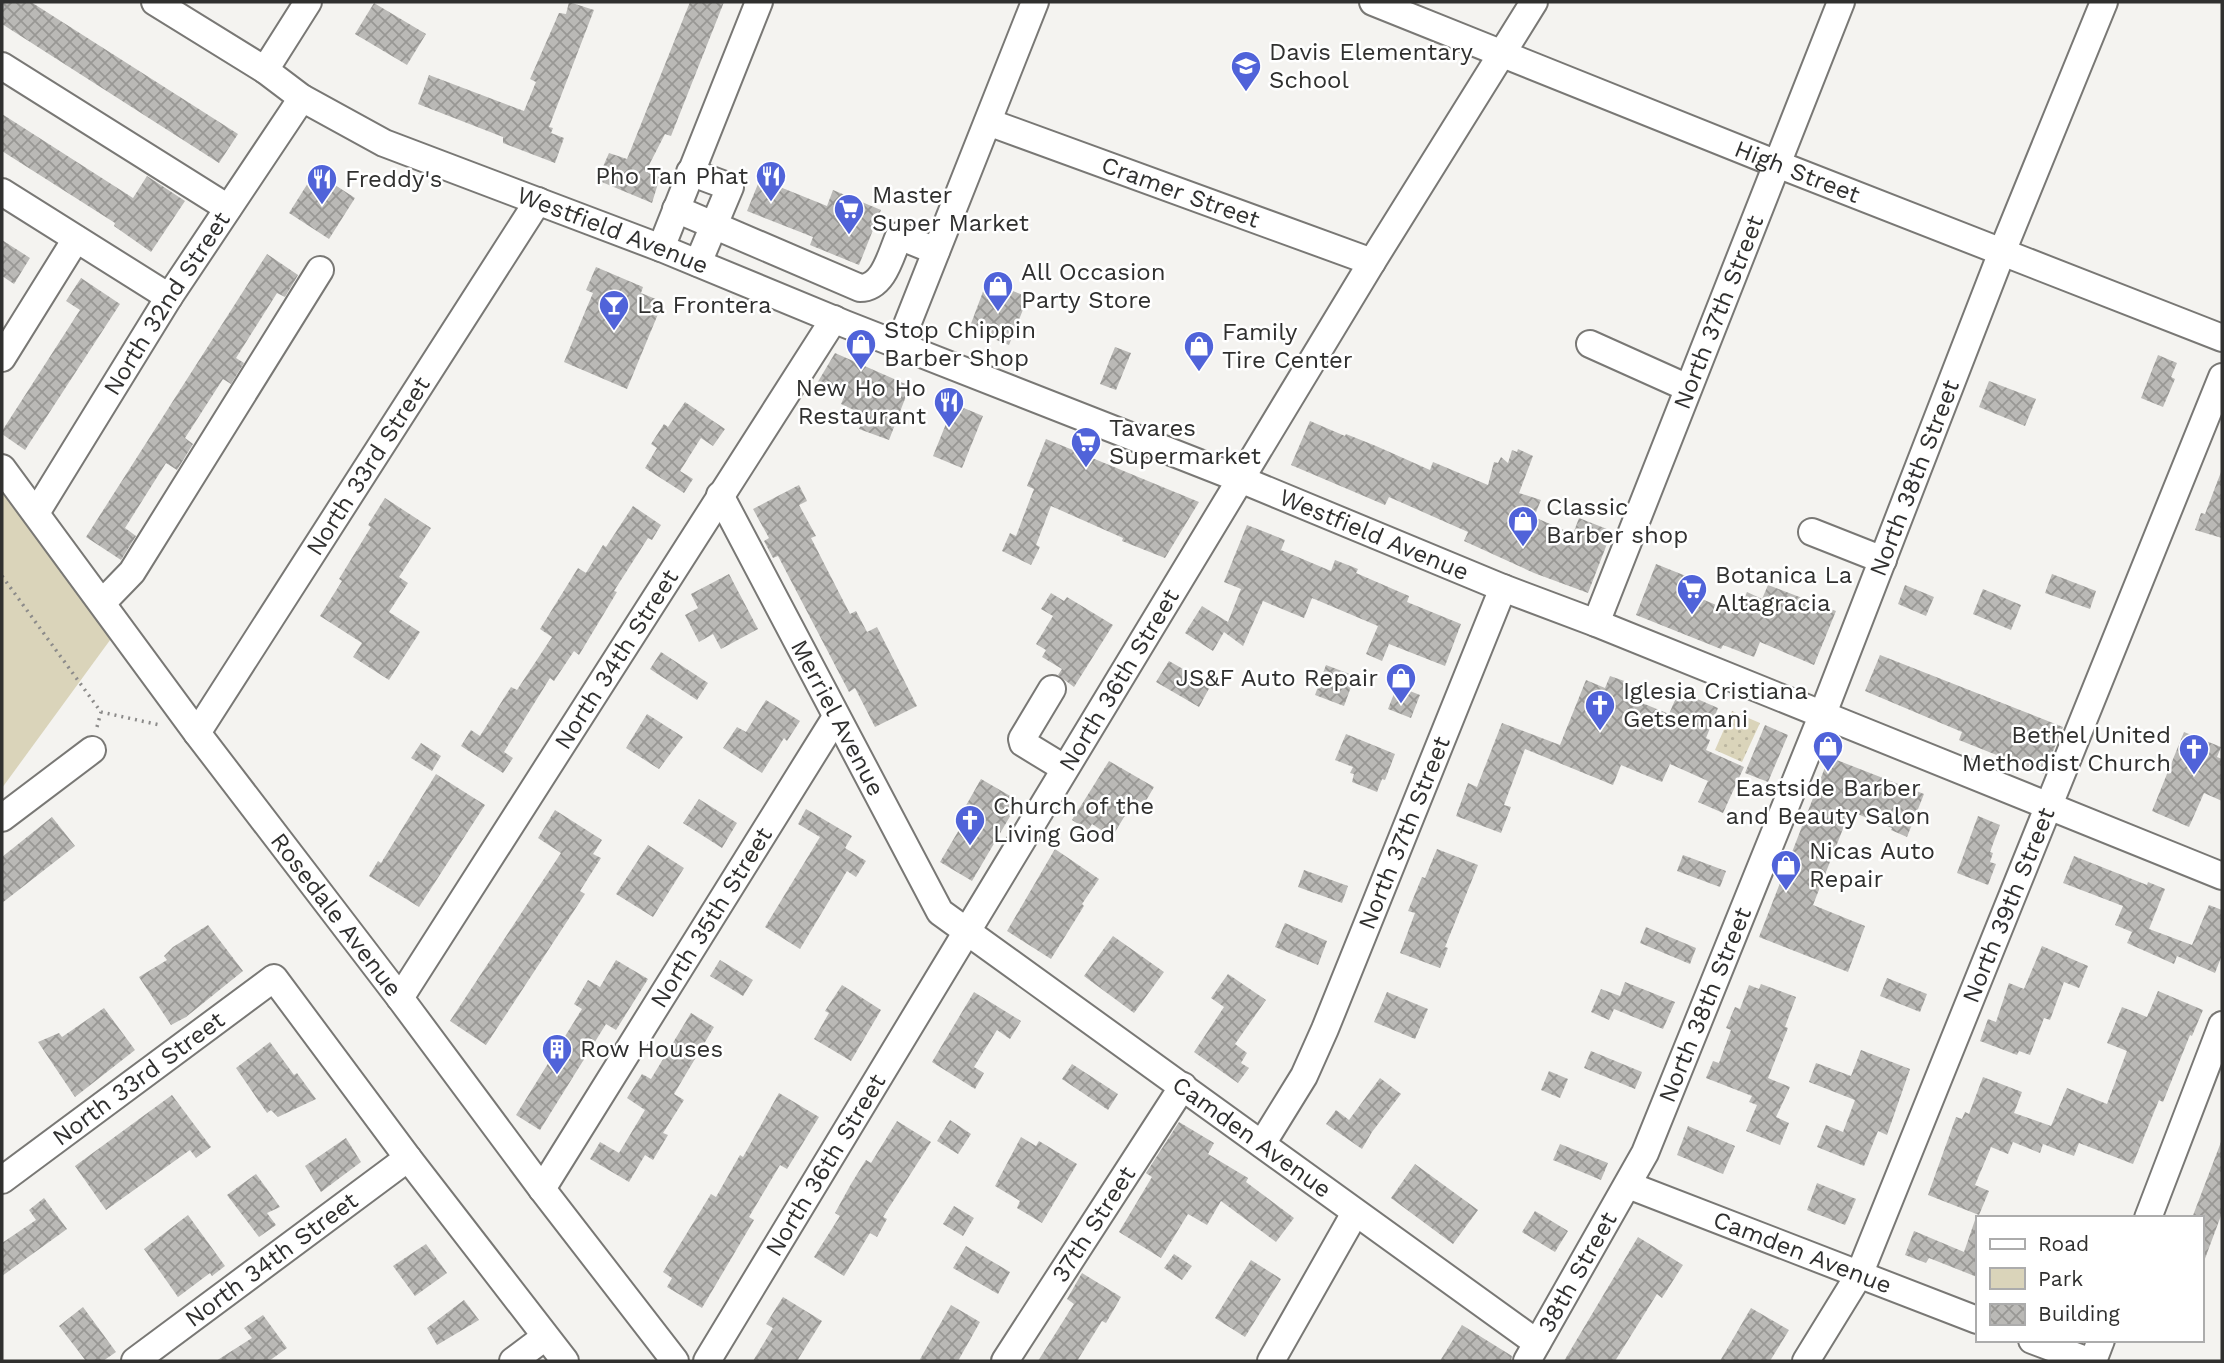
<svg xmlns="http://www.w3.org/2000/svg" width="2224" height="1363" font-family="'Work Sans',sans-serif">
  <defs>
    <pattern id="garden-dots" width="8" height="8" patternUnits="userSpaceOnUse" patternTransform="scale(1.75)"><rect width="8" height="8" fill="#dad4ba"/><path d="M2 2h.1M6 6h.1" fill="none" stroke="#bbb6a0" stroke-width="1.8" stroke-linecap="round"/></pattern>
    <pattern id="building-cross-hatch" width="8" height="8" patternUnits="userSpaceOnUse" patternTransform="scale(1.75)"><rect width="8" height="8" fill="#bab9b6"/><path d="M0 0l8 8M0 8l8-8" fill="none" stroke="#989794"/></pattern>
  </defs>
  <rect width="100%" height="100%" fill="#f4f3f0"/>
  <path fill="#dad4ba" d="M2 486 113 636 2 788Z"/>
  <path fill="url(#garden-dots)" d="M1732 711 1760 723 1742 762 1715 750Z"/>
  <path fill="url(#building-cross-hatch)" d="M2 2H31L238 134 219 163 2 24Z
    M569 2 594 10 549 127 553 128 551 133 564 138 555 163 503 143V137L418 104 429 75 524 111 536 82 530 79 559 13 566 14Z
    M690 2H724L671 136 665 134 648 167 650 168 648 173 660 177 652 203 597 180 609 153 627 159Z
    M374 3 426 34 407 65 355 34Z
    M2 114 133 198 147 176 185 201 151 252 114 226 115 223 2 151Z
    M315 172 355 198 329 239 289 213Z
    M760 179 827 206 833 190 881 210 859 265 810 245 813 237 747 211Z
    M2 240 30 258 14 284 2 276Z
    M267 254 298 275 285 297 277 293 236 358 244 363 231 384 223 379 185 438 193 444 177 470 166 463 125 528 136 536 121 560 86 537Z
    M596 267 643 287 641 293 663 302 627 389 564 362 593 293 586 290Z
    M81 278 120 304 25 450 2 434V431L80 310 66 301Z
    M987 281 1028 297 1009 345 969 329Z
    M1115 347 1131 353 1116 390 1100 384Z
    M835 353 910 386 889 440 859 429 865 415 841 404 844 397 816 385Z
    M2158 355 2177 363 2171 377 2175 379 2163 407 2141 398Z
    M1989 381 2036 399 2025 426 1979 407Z
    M685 402 725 429 713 446 701 438 680 471 693 479 684 493 645 468 657 448 651 444 664 424 668 427Z
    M954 404 983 416 962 468 933 456Z
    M1310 421 1345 436 1346 434 1376 446 1430 470 1433 462 1488 485 1494 462 1498 463 1501 457 1508 463 1512 450 1517 452 1518 449 1533 456 1519 493 1541 500 1534 517 1573 534 1579 518 1612 531 1588 593 1534 573 1464 541 1468 532 1389 497 1385 505 1291 465Z
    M1046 439 1199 502 1165 558 1122 541 1123 538 1051 506 1036 545 1040 547 1031 565 1002 551 1010 533 1016 536 1034 489 1027 486Z
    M2221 472H2222V538L2195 530 2201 513 2205 514Z
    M799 485 807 501 799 505 816 536 811 538 850 614 856 611 867 632 877 627 917 706 875 727 855 688 849 692 778 556 773 558 764 541 769 538 753 509Z
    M385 498 431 528 399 577 408 583 389 612 420 632 389 680 353 657 362 643 320 616 342 581 339 579 371 527 368 525Z
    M633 506 661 525 652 540 648 538 614 591 617 592 579 655 574 651 554 681 550 678 504 752 513 758 503 773 461 746 471 730 480 736 511 687 517 690 552 637 540 629 578 568 586 573 603 545 606 547Z
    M1247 525 1285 540 1281 550 1331 571 1335 560 1358 569 1356 573 1409 596 1407 602 1461 624 1445 666 1389 644 1382 661 1366 654 1378 626 1312 598 1304 618 1263 601 1243 646 1224 632 1213 651 1185 633 1202 606 1228 622 1241 589 1224 582Z
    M1656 564 1686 576 1680 590 1738 614 1747 592 1762 599 1768 585 1836 611 1814 665 1760 642 1754 657 1723 645 1721 649 1636 615Z
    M729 574 758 629 721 649 713 634 699 642 685 615 698 608 691 594Z
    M2052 574 2096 591 2090 609 2045 593Z
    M1905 585 1934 597 1926 616 1898 604Z
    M1983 589 2021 605 2011 630 1973 614Z
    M1051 593 1064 601 1067 597 1113 625 1074 687 1058 675 1062 669 1042 657 1046 650 1036 644 1053 616 1041 609Z
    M661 652 708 683 697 700 650 669Z
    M1880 655 2063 727 2044 774 1959 740 1962 732 1865 691Z
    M1169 661 1211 685 1199 707 1156 682Z
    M1326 665 1355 676 1344 706 1315 695Z
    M1610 676 1630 683 1625 696 1669 714 1679 691 1718 708 1706 738 1710 740 1706 750 1744 767 1723 813 1698 802 1708 781 1670 764 1662 782 1621 765 1613 785 1525 749 1504 805 1511 807 1501 833 1456 816 1468 783 1477 787 1502 723 1560 745 1586 680 1605 688Z
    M1397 686 1420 695 1411 718 1388 709Z
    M766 700 800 721 787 741 784 738 762 773 723 748 737 727 746 732Z
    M647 714 683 737 659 769 626 748Z
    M1765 725 1788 735 1768 782 1745 773Z
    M2184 732 2221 747 2217 757 2222 759V801L2204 793 2189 827 2152 811Z
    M1346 734 1395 754 1385 780 1382 779 1377 792 1352 782 1354 774 1350 773 1353 767 1335 760Z
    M421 743 441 756 432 771 411 758Z
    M1829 757 1924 794 1907 837 1891 830 1892 828 1850 811 1813 905 1865 926 1848 972 1759 937Z
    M1109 761 1154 787 1144 804 1135 799 1112 837 1092 824 1088 830 1072 820Z
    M436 774 485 805 419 907 369 876 378 861 381 863Z
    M981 779 1019 801 972 881 940 862 969 813 964 809Z
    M699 799 737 823 722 848 683 823Z
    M806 809 852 836 845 848 866 861 856 877 847 871 800 949 765 927 820 837 798 824Z
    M555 810 602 840 593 854 601 858 580 891 585 894 486 1045 450 1021 561 853 538 838Z
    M1978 816 2000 825 1990 852 1993 853 1990 862 1996 864 1988 885 1957 873Z
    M52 817 75 846 2 903V857Z
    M648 845 684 868 653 917 616 894Z
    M1055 849 1099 879 1082 904 1084 906 1051 959 1007 931Z
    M1437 849 1478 865 1445 947 1448 948 1440 968 1400 953 1415 913 1408 911 1422 877 1425 878Z
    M1683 855 1726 871 1720 887 1677 871Z
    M2074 856 2147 885 2148 882 2165 889 2149 929 2192 945 2209 905 2222 910V955L2215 973 2177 956 2174 964 2127 943 2132 932 2115 925 2123 906 2063 883Z
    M1304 870 1348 886 1342 903 1298 887Z
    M1285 923 1327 941 1318 965 1275 947Z
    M208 925 243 971 186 1017 171 1025 139 977 167 960 164 956 173 947Z
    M1646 927 1696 948 1690 964 1640 943Z
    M1113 936 1164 972 1134 1013 1084 976Z
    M2042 946 2088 966 2079 988 2064 982 2050 1020 2044 1018 2030 1055 2019 1051 2017 1055 1980 1041 1988 1019 1996 1022 2009 983 2024 989Z
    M616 960 648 979 616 1030 606 1024 540 1130 516 1115 582 1009 574 1004 588 980 600 987Z
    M720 960 753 980 743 996 710 976Z
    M1228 974 1266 1000 1235 1044 1247 1053 1241 1063 1249 1068 1238 1083 1194 1052 1224 1007 1211 998Z
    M1887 978 1927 994 1920 1012 1880 996Z
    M1625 982 1675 1002 1663 1029 1614 1009 1620 996 1609 1020 1591 1012 1601 989 1620 996Z
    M1761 984 1796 997 1785 1027 1788 1028 1768 1078 1790 1087 1776 1117 1789 1123 1780 1145 1746 1131 1757 1105 1749 1102 1752 1096 1706 1078 1713 1061 1719 1063 1731 1030 1726 1028 1735 1007 1740 1009 1749 985 1759 989Z
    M842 985 881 1010 851 1061 814 1039 829 1013 825 1011Z
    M2158 991 2203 1010 2192 1036 2190 1035 2163 1102 2159 1100 2133 1164 2079 1143 2074 1156 2043 1144 2040 1153 2013 1142 2008 1154 1991 1147 1975 1185 1989 1191 1979 1215 1928 1195 1956 1117 1962 1119 1965 1112 1969 1114 1983 1077 2022 1092 2014 1113 2051 1126 2067 1088 2107 1104 2127 1051 2107 1043 2122 1007 2147 1017Z
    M974 992 1021 1021 1010 1039 997 1030 974 1067 984 1073 975 1089 932 1062Z
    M1387 992 1428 1009 1415 1039 1374 1022Z
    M104 1008 135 1050 75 1097 38 1042 59 1033 62 1037Z
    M691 1013 714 1027 674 1094 684 1100 663 1133 668 1135 653 1160 645 1155 629 1182 590 1159 600 1142 619 1153 645 1110 627 1098 642 1074 651 1079Z
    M270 1042 294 1075 297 1073 316 1099 278 1117 271 1110 267 1113 236 1068Z
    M1861 1050 1910 1069 1887 1135 1878 1131 1864 1166 1817 1147 1826 1125 1843 1132 1855 1100 1809 1082 1816 1063 1851 1076Z
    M1591 1051 1642 1072 1635 1089 1584 1068Z
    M1072 1064 1118 1094 1108 1110 1062 1079Z
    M1549 1071 1568 1079 1560 1098 1541 1090Z
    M1380 1078 1401 1094 1372 1132 1362 1149 1326 1124 1336 1110 1349 1120Z
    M779 1093 819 1117 787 1169 780 1165 749 1217 754 1220 702 1308 667 1287 672 1278 663 1272 711 1194 716 1197 740 1155 743 1157Z
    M172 1095 211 1147 196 1158 190 1150 106 1210 75 1166Z
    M950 1120 971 1134 958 1154 937 1141Z
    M897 1121 931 1142 883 1217 887 1219 877 1237 870 1233 844 1276 814 1257 840 1216 835 1213 851 1184 866 1160 871 1163Z
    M1179 1122 1214 1143 1208 1154 1248 1178 1246 1182 1294 1218 1276 1242 1221 1201 1207 1225 1188 1214 1161 1258 1119 1232 1152 1177 1146 1173Z
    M1688 1126 1735 1146 1723 1174 1677 1155Z
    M1021 1137 1036 1146 1039 1141 1077 1164 1042 1223 1017 1208 1020 1201 995 1186Z
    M346 1138 361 1162 321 1192 305 1166Z
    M2221 1142 2222 1213 2203 1264 2201 1218H2192Z
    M1560 1144 1608 1163 1601 1180 1553 1160Z
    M1415 1164 1478 1210 1453 1244 1391 1198Z
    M256 1174 280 1207 267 1213 276 1225 259 1237 227 1195Z
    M1817 1183 1856 1199 1845 1225 1807 1210Z
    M44 1198 67 1229 2 1276V1243L36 1220 29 1210Z
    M954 1206 974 1218 963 1236 943 1224Z
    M1535 1211 1568 1231 1555 1252 1522 1232Z
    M188 1215 225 1266 212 1276 210 1273 178 1297 144 1249Z
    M1975 1220 1977 1221V1277L1929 1258 1926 1263 1905 1255 1914 1231 1964 1252Z
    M1638 1237 1683 1265 1662 1298 1657 1294 1615 1361H1564Z
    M426 1244 447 1273 415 1296 393 1266Z
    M966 1246 1010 1272 998 1294 953 1268Z
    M1174 1254 1192 1266 1182 1280 1164 1268Z
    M1251 1260 1281 1279 1245 1337 1215 1318Z
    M1082 1273 1121 1297 1106 1323 1102 1321 1077 1361H1038L1074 1304 1067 1299Z
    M783 1297 822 1321 797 1361H753L773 1328 766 1324Z
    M464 1300 479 1320 437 1345 427 1328Z
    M951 1305 980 1322 958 1361H919Z
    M83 1307 116 1352 103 1361H86L59 1326Z
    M1751 1308 1789 1330 1770 1361H1720Z
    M263 1315 287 1348 269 1361H216L252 1338 244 1328Z
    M1462 1325 1512 1356 1511 1361H1440Z"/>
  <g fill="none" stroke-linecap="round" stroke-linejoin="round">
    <g stroke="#797875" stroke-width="30">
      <g id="minor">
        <path id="s1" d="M155 2 265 70 302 98 384 143 661 248 845 324 1240 479 1503 588 1596 623 2222 876"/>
        <path id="s2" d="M1373 2 1777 164 2222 338"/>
        <path d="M2 66 228 208"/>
        <path d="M265 70 308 2"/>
        <path id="s3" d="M988 122 1372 262"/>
        <path d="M690 172 730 187 698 263"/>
        <path d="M2 192 169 297"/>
        <path d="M676 209 860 288C884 288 891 254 899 236L936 251"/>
        <path d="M661 248 759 2"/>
        <path d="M1590 344 1688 388"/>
        <path d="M899 345 1035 2"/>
        <path d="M2 358 76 239"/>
        <path id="s4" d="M2 468 197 733 400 998 542 1189 675 1361"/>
        <path id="s5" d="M720 495 940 912 1537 1343"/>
        <path id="s6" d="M36 513 169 297 302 98"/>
        <path d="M1812 532 1883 560"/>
        <path d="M102 603 132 572 320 270"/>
        <path id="s7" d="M1596 623 1841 2"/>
        <path d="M1052 689 1022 739 1023 743 1064 768"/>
        <path id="s8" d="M197 733 538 201"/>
        <path d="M2 818 92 750"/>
        <path id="s9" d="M400 998 834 319"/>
        <path id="s10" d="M1262 1144 1304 1076 1325 1029 1503 588"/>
        <path id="s11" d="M2 1180 274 978 408 1158 565 1361"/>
        <path id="s12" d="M1628 1185 1977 1320"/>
        <path id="s13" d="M542 1189 836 717"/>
        <path d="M2148 1218 2222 1025"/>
        <path d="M2032 1340 2088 1361"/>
        <path id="s14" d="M135 1361 408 1158"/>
        <path d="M513 1361 545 1337"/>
        <path id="s15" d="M707 1361 1372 262 1534 2"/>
        <path id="s16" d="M1005 1361 1183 1086"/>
        <path d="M1271 1361 1355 1213"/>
        <path id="s17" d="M1527 1361 1645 1153 1822 716 2002 252 2104 2"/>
        <path id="s18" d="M1806 1361 1859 1275 2222 377"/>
        <path d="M2093 1361 2101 1340"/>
      </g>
    </g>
    <path stroke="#8c8b8a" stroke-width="3.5" stroke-dasharray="2 5" stroke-linecap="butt" d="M2 576 101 712 160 725
      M97 727 101 712"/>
    <use href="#minor" stroke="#fff" stroke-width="26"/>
  </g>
  <defs>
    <g id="school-pin" transform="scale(1.575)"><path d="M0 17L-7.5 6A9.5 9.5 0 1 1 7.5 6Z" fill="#5063d9" stroke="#fff"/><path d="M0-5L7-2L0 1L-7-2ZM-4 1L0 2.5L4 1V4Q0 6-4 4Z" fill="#fff"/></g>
    <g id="restaurant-pin" transform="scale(1.575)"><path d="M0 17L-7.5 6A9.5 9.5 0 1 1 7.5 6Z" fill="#5063d9" stroke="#fff"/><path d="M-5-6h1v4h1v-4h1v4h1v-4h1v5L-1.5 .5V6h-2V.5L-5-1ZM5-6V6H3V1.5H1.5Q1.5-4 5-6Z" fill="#fff"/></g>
    <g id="supermarket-pin" transform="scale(1.575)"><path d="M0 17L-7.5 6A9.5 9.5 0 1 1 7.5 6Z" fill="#5063d9" stroke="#fff"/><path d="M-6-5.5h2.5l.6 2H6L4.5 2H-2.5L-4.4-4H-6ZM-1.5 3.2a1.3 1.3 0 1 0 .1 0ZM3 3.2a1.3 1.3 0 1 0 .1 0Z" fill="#fff"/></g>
    <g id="shop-pin" transform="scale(1.575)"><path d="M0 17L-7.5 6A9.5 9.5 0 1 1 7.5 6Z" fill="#5063d9" stroke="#fff"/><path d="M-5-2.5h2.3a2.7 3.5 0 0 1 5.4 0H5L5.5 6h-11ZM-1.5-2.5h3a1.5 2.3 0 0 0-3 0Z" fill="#fff"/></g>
    <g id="bar-pin" transform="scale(1.575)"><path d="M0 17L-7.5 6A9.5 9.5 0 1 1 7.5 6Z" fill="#5063d9" stroke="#fff"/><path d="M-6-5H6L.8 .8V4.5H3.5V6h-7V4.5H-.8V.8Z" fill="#fff"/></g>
    <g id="church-pin" transform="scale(1.575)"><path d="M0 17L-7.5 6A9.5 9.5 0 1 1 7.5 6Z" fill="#5063d9" stroke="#fff"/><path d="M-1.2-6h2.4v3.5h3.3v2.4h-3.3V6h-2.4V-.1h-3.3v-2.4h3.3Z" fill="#fff"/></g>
    <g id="building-pin" transform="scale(1.575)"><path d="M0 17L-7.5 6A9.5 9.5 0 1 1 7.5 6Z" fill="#5063d9" stroke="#fff"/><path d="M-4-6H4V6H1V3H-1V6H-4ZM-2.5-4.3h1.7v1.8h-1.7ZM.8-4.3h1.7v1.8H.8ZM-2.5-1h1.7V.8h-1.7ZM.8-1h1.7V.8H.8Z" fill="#fff"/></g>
  </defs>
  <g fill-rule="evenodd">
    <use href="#school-pin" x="1246" y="66"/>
    <use href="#restaurant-pin" x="771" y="176"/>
    <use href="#restaurant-pin" x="322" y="179"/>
    <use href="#supermarket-pin" x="849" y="209"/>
    <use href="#shop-pin" x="998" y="286"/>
    <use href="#bar-pin" x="614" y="305"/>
    <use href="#shop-pin" x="861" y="344"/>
    <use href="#shop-pin" x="1199" y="346"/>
    <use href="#restaurant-pin" x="949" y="402"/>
    <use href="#supermarket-pin" x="1086" y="442"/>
    <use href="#shop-pin" x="1523" y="521"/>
    <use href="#supermarket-pin" x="1692" y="589"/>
    <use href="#shop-pin" x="1401" y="678"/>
    <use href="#church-pin" x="1600" y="705"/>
    <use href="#shop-pin" x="1828" y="746"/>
    <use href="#church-pin" x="2194" y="749"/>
    <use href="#church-pin" x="970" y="820"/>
    <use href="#shop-pin" x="1786" y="865"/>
    <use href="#building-pin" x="557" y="1049"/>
  </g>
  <g text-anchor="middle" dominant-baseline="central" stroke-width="5" stroke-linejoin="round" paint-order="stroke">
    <g font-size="24" fill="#30302f" stroke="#fff" text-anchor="start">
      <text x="1269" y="52">Davis Elementary<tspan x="1269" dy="28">School</tspan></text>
      <text x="748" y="176" text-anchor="end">Pho Tan Phat</text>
      <text x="345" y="179">Freddy's</text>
      <text x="872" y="195">Master<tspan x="872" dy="28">Super Market</tspan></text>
      <text x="1021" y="272">All Occasion<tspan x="1021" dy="28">Party Store</tspan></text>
      <text x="637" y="305">La Frontera</text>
      <text x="884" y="330">Stop Chippin<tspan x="884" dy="28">Barber Shop</tspan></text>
      <text x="1222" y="332">Family<tspan x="1222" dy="28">Tire Center</tspan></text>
      <text x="926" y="388" text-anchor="end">New Ho Ho<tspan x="926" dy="28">Restaurant</tspan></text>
      <text x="1109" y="428">Tavares<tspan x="1109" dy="28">Supermarket</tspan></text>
      <text x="1546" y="507">Classic<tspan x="1546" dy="28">Barber shop</tspan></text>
      <text x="1715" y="575">Botanica La<tspan x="1715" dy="28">Altagracia</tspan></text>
      <text x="1378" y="678" text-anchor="end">JS&amp;F Auto Repair</text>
      <text x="1623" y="691">Iglesia Cristiana<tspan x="1623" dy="28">Getsemani</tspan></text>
      <text x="2171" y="735" text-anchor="end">Bethel United<tspan x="2171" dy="28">Methodist Church</tspan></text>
      <text x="1828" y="788" text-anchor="middle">Eastside Barber<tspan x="1828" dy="28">and Beauty Salon</tspan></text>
      <text x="993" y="806">Church of the<tspan x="993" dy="28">Living God</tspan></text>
      <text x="1809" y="851">Nicas Auto<tspan x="1809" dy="28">Repair</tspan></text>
      <text x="580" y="1049">Row Houses</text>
    </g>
    <g font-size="24" fill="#30302f" stroke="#fff">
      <text stroke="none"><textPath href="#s2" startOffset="457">High Street</textPath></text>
      <text stroke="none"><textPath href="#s3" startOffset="205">Cramer Street</textPath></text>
      <text stroke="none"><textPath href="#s1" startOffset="514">Westfield Avenue</textPath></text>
      <text stroke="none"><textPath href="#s6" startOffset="247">North 32nd Street</textPath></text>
      <text stroke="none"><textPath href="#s7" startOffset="334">North 37th Street</textPath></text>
      <text stroke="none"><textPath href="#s8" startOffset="317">North 33rd Street</textPath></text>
      <text stroke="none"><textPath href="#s17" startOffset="966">North 38th Street</textPath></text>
      <text stroke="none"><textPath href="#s1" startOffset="1334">Westfield Avenue</textPath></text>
      <text stroke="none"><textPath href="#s9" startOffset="402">North 34th Street</textPath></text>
      <text stroke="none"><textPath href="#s15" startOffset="796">North 36th Street</textPath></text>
      <text stroke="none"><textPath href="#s5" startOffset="252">Merriel Avenue</textPath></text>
      <text stroke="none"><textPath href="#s10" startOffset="343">North 37th Street</textPath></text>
      <text stroke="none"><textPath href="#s18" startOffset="500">North 39th Street</textPath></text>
      <text stroke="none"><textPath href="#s4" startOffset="558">Rosedale Avenue</textPath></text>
      <text stroke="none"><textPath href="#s13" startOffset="320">North 35th Street</textPath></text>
      <text stroke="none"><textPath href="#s17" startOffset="399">North 38th Street</textPath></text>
      <text stroke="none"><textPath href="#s11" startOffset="170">North 33rd Street</textPath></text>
      <text stroke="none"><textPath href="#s5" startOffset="856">Camden Avenue</textPath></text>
      <text stroke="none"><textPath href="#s15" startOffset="229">North 36th Street</textPath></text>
      <text stroke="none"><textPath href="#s16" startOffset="163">37th Street</textPath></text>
      <text stroke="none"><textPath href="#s12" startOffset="187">Camden Avenue</textPath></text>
      <text stroke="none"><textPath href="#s14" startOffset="170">North 34th Street</textPath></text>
      <text stroke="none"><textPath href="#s17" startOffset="102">38th Street</textPath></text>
    </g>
  </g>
  <rect width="2224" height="1363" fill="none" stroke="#30302f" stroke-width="7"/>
  <rect x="1976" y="1216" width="228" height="126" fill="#ffffff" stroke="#acacac" stroke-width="2"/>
  <rect x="1990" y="1239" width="35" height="10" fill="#ffffff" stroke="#acacac" stroke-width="2"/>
  <text x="2038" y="1251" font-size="21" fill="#30302f">Road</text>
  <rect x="1990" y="1268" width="35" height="21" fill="#dad4ba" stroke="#acacac" stroke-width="2"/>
  <text x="2038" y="1286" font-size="21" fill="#30302f">Park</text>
  <rect x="1990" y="1304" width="35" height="21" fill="url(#building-cross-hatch)" stroke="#acacac" stroke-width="2"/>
  <text x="2038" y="1321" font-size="21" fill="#30302f">Building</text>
</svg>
